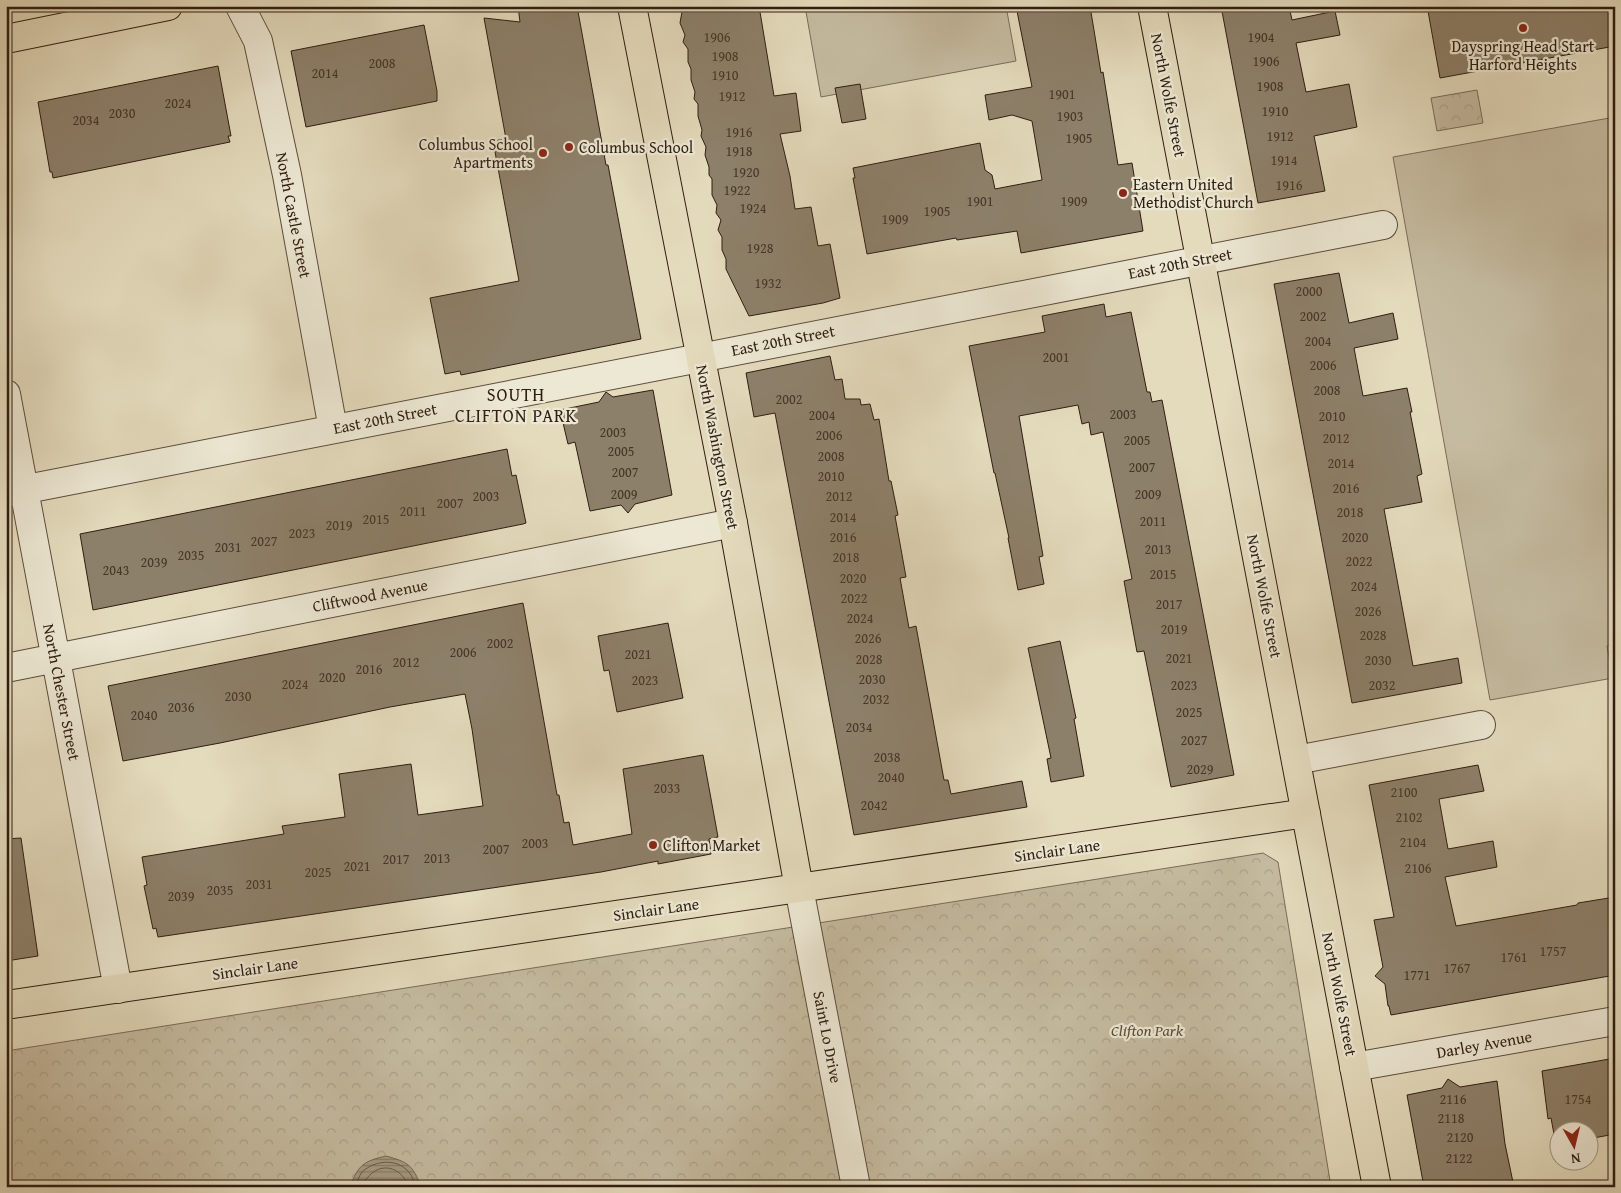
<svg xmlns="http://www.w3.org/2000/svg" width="1621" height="1193" font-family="'Gentium Book Plus',serif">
  <defs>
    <pattern id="park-crowns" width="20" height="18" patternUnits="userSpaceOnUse" patternTransform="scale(1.25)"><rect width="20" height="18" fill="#c5bba0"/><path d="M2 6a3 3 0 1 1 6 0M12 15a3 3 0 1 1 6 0" fill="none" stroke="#aaa089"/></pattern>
    <pattern id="water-rules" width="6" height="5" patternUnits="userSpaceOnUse" patternTransform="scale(1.25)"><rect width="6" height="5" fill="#a69b83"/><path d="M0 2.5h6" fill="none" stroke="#887e6a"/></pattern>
  </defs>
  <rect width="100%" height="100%" fill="#e4dbbd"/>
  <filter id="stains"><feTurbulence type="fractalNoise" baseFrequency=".004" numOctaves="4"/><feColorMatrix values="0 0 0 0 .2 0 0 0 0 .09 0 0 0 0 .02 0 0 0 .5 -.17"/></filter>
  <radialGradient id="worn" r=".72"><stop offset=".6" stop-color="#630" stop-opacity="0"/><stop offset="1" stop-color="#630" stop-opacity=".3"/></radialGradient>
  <path fill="#c5bba0" stroke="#7a6c58" d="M805 6H1006L1016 61 821 97Z
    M1615 117V644L1607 646 1613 678 1490 700 1393 157Z"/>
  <path fill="url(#park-crowns)" stroke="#7a6c58" d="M1477 90 1483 123 1437 131 1431 98Z
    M1263 853 1278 862 1331 1187H6V1051Z"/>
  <path fill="url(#water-rules)" stroke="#766955" d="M386 1156C408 1162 413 1165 421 1187H350C358 1165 364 1161 386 1156Z"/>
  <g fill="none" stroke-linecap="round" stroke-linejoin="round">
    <path stroke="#6a5c4a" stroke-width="1" d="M356 1187C357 1182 359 1176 362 1172 376 1159 400 1158 411 1175 413 1178 414 1183 415 1187
      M362 1187C372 1162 399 1161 409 1187"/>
  </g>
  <path fill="#8d806a" stroke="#2e1e11" d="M518 6H541L542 10 577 6 606 165H608L641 339 461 375 460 371 445 374 430 298 519 281 493 141 506 139 484 18 520 22Z
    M683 6H759L774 96 796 93 801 131 780 134 790 176 795 209 811 207 818 246 830 244 840 298 823 303 749 316 726 269V259L722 250V237L718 230 721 220 716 213 717 205 712 195V179L709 175V167L705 155 706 147 701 136 702 130 698 116V104L694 99 695 92 691 80V69L688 62V49L683 42 685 35 680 23Z
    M1016 6H1090L1101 73 1103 72 1118 165 1132 163 1143 231 1021 253 1017 231 957 240 956 238 867 254 853 178H855L853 168 980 143 985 170 992 175 995 189 1042 180 1032 121 1012 115 989 120 985 95 1032 87Z
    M1221 6H1289L1292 20 1335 11 1340 35 1296 43 1306 92 1349 84 1357 127 1314 136 1325 191 1258 203Z
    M1452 6H1615V46L1440 78 1428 11Z
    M424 25 437 91V101L306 127 291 51Z
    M218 66 231 136H228L230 142 53 178 52 172H50L38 102Z
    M860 84 866 119 842 123 835 88Z
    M1339 273 1349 323 1393 313 1398 339 1354 348 1363 396 1407 388 1412 412H1410L1422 474 1417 476 1422 502 1384 509 1413 666 1458 658 1462 683 1352 703 1274 284Z
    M1104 304 1106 317 1131 312 1147 392H1150L1152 402 1162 400 1234 775 1171 787 1144 651 1137 652 1124 581 1132 579 1103 432 1091 435 1089 422 1082 424 1078 405 1019 416 1043 556 1039 557 1044 584 1018 590 1008 538H1009L995 473H994L969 346 1045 332 1042 316Z
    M830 356 835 380 842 379 845 399H860L861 405 870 404 874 420 879 419 889 481H891L898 515 895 516 906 577 900 578 909 628 916 626 944 780H948L951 794 1022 781 1027 807 854 835 775 413 754 417 746 373Z
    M653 390 672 495 635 504 628 513 621 505 590 511 575 442 568 444 560 410 599 402 606 392 613 397Z
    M507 449 512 476 516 475 526 523 523 524 93 610 80 534Z
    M523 603 557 795H559L564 823 569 822 573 845 632 834 623 769 703 755 718 837 709 839 711 854 658 864V861L601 872 158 937 156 928 153 929 144 886 147 885 142 857 284 834 282 826 345 817 339 774 411 764 418 815 483 806 472 729 465 694 390 707 220 743 123 761 108 686Z
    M668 623 683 698 617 712 609 670 604 671 598 636Z
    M1060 641 1076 718 1074 719 1084 776 1051 782 1047 759 1051 758 1028 648Z
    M1478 765 1484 791 1439 799 1448 849 1493 841 1497 867 1445 877 1456 926 1577 905 1578 903 1615 897V975L1391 1015 1389 1006H1388L1385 984 1375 976 1383 967 1374 920 1394 917 1369 785Z
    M21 838 38 956 6 961V839Z
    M1615 1058V1134L1588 1139V1130H1558V1144L1556 1145 1551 1118 1548 1119 1542 1071Z
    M1448 1079 1460 1087 1497 1081 1505 1144 1514 1187H1424L1407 1095 1442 1088Z"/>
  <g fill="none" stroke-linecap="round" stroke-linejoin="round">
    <g stroke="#5c4d3c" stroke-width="30">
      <path id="minor" d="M240 6 258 41 287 175 333 429
        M6 394 118 989
        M6 493 1383 225
        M6 668 733 523
        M1296 760 1481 725
        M799 888 856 1187
        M1354 1067 1615 1021"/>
    </g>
    <g stroke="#2e1e11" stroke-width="30">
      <path id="major" d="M632 6 733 523 799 888
        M1152 6 1377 1187
        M6 39 168 6
        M6 1005 1306 813"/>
    </g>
    <use href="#minor" stroke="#ede8d4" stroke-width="28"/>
    <use href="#major" stroke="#e4dbbd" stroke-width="28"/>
  </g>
  <g fill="#8f2418" stroke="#ede8d4" stroke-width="2">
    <circle cx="1523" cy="28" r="5"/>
    <circle cx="569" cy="147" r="5"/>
    <circle cx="543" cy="153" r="5"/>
    <circle cx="1123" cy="193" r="5"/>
    <circle cx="653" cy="845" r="5"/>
  </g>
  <g text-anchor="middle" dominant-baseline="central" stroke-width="4.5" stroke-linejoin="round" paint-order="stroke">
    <g font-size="14" fill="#463627">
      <text x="717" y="37">1906</text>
      <text x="1261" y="37">1904</text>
      <text x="725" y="56">1908</text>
      <text x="1266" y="61">1906</text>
      <text x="382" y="63">2008</text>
      <text x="325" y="73">2014</text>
      <text x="725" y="75">1910</text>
      <text x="1270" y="86">1908</text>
      <text x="1062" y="94">1901</text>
      <text x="732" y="96">1912</text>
      <text x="178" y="103">2024</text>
      <text x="1275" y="111">1910</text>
      <text x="122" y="113">2030</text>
      <text x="1070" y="116">1903</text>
      <text x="86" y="120">2034</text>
      <text x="739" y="132">1916</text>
      <text x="1280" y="136">1912</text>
      <text x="1079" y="138">1905</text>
      <text x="739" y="151">1918</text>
      <text x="1284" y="160">1914</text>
      <text x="746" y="172">1920</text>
      <text x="1289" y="185">1916</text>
      <text x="737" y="190">1922</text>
      <text x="980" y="201">1901</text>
      <text x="1074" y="201">1909</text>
      <text x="753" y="208">1924</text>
      <text x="937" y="211">1905</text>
      <text x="895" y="219">1909</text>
      <text x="760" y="248">1928</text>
      <text x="768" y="283">1932</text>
      <text x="1309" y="291">2000</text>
      <text x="1313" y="316">2002</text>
      <text x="1318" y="341">2004</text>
      <text x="1056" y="357">2001</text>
      <text x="1323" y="365">2006</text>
      <text x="1327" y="390">2008</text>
      <text x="789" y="399">2002</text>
      <text x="1123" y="414">2003</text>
      <text x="822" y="415">2004</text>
      <text x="1332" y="416">2010</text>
      <text x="613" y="432">2003</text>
      <text x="829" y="435">2006</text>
      <text x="1336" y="438">2012</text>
      <text x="1137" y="440">2005</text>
      <text x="621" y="451">2005</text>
      <text x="831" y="456">2008</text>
      <text x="1341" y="463">2014</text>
      <text x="1142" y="467">2007</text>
      <text x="625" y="472">2007</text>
      <text x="831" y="476">2010</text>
      <text x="1346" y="488">2016</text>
      <text x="624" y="494">2009</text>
      <text x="1148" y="494">2009</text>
      <text x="486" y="496">2003</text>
      <text x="839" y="496">2012</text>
      <text x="450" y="503">2007</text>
      <text x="413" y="511">2011</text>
      <text x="1350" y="512">2018</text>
      <text x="843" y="517">2014</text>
      <text x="376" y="519">2015</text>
      <text x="1153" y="521">2011</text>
      <text x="339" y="525">2019</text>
      <text x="302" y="533">2023</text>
      <text x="843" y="537">2016</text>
      <text x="1355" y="537">2020</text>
      <text x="264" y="541">2027</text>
      <text x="228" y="547">2031</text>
      <text x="1158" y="549">2013</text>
      <text x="191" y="555">2035</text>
      <text x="846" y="557">2018</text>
      <text x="1359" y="561">2022</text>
      <text x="154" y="562">2039</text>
      <text x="116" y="570">2043</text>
      <text x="1163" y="574">2015</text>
      <text x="853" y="578">2020</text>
      <text x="1364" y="586">2024</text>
      <text x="854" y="598">2022</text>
      <text x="1169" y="604">2017</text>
      <text x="1368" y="611">2026</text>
      <text x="860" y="618">2024</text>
      <text x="1174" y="629">2019</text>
      <text x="1373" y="635">2028</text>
      <text x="868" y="638">2026</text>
      <text x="500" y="643">2002</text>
      <text x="463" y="652">2006</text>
      <text x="638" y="654">2021</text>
      <text x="1179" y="658">2021</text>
      <text x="869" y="659">2028</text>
      <text x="1378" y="660">2030</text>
      <text x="406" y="662">2012</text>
      <text x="369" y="669">2016</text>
      <text x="332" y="677">2020</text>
      <text x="872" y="679">2030</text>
      <text x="645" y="680">2023</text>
      <text x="295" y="684">2024</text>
      <text x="1184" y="685">2023</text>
      <text x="1382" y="685">2032</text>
      <text x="238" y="696">2030</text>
      <text x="876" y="699">2032</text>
      <text x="181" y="707">2036</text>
      <text x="1189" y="712">2025</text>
      <text x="144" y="715">2040</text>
      <text x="859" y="727">2034</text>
      <text x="1194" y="740">2027</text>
      <text x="887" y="757">2038</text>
      <text x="1200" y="769">2029</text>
      <text x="891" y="777">2040</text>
      <text x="667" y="788">2033</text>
      <text x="1404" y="792">2100</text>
      <text x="874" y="805">2042</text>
      <text x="1409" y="817">2102</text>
      <text x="1413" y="842">2104</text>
      <text x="535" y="843">2003</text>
      <text x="496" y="849">2007</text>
      <text x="437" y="858">2013</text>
      <text x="396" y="859">2017</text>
      <text x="357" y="866">2021</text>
      <text x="1418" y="868">2106</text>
      <text x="318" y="872">2025</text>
      <text x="259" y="884">2031</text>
      <text x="220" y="890">2035</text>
      <text x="181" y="896">2039</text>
      <text x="1553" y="951">1757</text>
      <text x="1514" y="957">1761</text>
      <text x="1457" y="968">1767</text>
      <text x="1417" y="975">1771</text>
      <text x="1453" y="1099">2116</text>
      <text x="1578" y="1099">1754</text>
      <text x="1451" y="1118">2118</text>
      <text x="1460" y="1137">2120</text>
      <text x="1459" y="1158">2122</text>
    </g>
    <g font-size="16" fill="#2e1e11" stroke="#ede8d4" text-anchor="start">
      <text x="1523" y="46" text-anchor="middle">Dayspring Head Start<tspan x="1523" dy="18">Harford Heights</tspan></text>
      <text x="533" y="144" text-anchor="end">Columbus School<tspan x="533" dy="18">Apartments</tspan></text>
      <text x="579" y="147">Columbus School</text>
      <text x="1133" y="184">Eastern United<tspan x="1133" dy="18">Methodist Church</tspan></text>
      <text x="663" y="845">Clifton Market</text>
    </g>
    <g font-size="16" fill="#2e1e11" stroke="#ede8d4">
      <text transform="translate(1169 95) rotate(79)">North Wolfe Street</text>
      <text transform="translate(294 215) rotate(79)">North Castle Street</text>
      <text transform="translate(1180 263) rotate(-11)">East 20th Street</text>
      <text transform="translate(783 340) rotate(-11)">East 20th Street</text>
      <text transform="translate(385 418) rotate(-11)">East 20th Street</text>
      <text transform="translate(718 447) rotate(79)">North Washington Street</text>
      <text transform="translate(370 595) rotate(-11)">Cliftwood Avenue</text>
      <text transform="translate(1265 596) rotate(79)">North Wolfe Street</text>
      <text transform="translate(62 692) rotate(79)">North Chester Street</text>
      <text transform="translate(1057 850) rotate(-8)">Sinclair Lane</text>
      <text transform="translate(656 909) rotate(-8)">Sinclair Lane</text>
      <text transform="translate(255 968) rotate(-8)">Sinclair Lane</text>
      <text transform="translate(1340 994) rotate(79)">North Wolfe Street</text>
      <text transform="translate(828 1037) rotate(79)">Saint Lo Drive</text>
      <text transform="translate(1484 1044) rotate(-10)">Darley Avenue</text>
    </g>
    <g font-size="16" font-style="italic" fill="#5b4d3c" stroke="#ede8d4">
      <text x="1147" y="1030">Clifton Park</text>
    </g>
    <g font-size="18" letter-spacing="1" fill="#2e1e11" stroke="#ede8d4">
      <text x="516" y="394">SOUTH<tspan x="516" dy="21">CLIFTON PARK</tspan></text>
    </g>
  </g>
  <rect width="1621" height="1193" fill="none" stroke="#e4dbbd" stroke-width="25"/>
  <rect x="8" y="8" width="1606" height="1178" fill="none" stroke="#2e1e11" stroke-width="2.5"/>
  <rect x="12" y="12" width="1596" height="1168" fill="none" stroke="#2e1e11"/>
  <g transform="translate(1574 1146) rotate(172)"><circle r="24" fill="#ede8d4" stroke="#a19786"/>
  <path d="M0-4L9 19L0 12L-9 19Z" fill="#8f2418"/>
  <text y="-8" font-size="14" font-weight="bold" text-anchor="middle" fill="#2e1e11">N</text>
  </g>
  <rect width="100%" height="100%" filter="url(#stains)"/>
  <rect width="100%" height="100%" fill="url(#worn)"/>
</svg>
